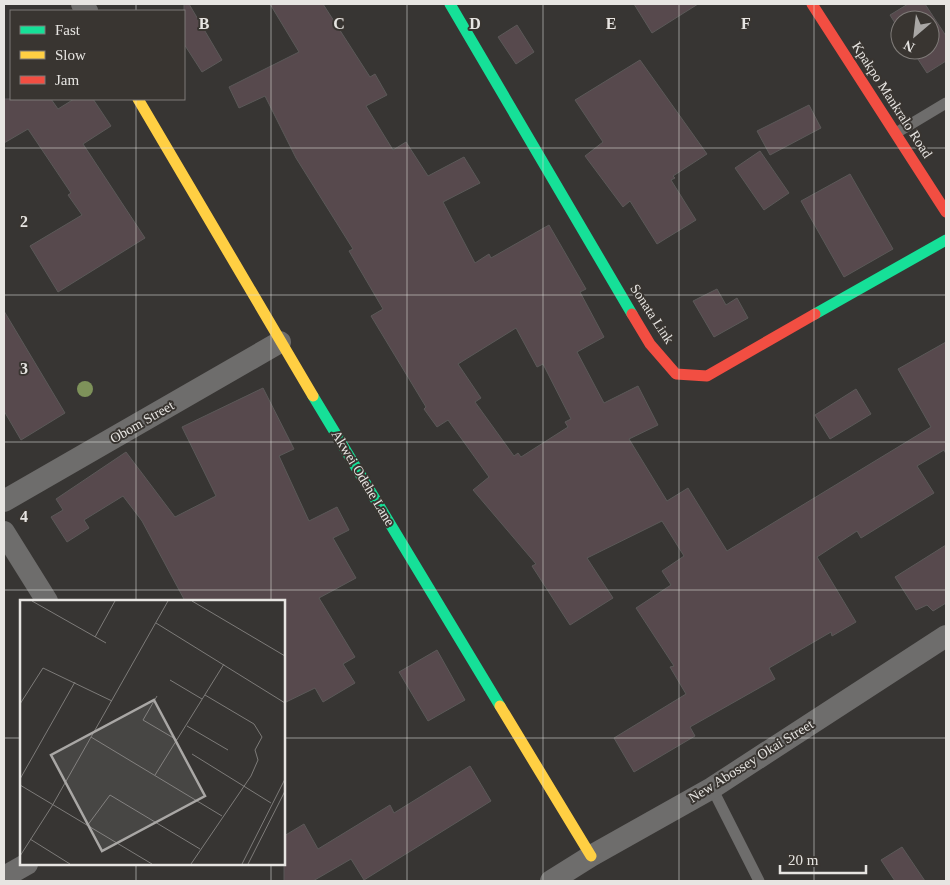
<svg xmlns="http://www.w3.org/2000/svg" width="950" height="885" font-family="Georgia,serif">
  <rect width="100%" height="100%" fill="#373533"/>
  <path fill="#57494d" stroke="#5b5958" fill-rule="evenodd" d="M184 4H189L222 60 202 72 184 44Z
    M270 4H323L370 77 375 74 387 95 366 106 393 150 406 142 428 176 464 157 480 183 443 202 475 263 489 254 491 258 549 225 586 289 580 292 604 337 577 352 604 403 638 386 658 425 629 439 667 501 688 488 727 551 931 427 898 369 946 342V454L944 450 917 466 934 493 861 538 857 531 817 557 856 622 832 636 831 632 769 668 775 679 690 727 695 736 634 772 614 738 686 694 670 667 674 666 636 608 671 585 662 571 684 556 662 521 587 558 613 598 570 625 532 566 536 564 473 490 489 477 448 420 437 427 424 409 426 407 371 316 383 309 349 251 353 249 296 158 265 96 239 108 229 87 299 52ZM516 328 537 367 543 364 571 419 565 422 568 427 521 457 518 453 514 456 475 402 481 398 458 364Z
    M634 4H698L652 33Z
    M908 4H925L946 36V61L927 73 912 50H930V20H900V31L890 15Z
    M517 25 534 52 516 64 498 37Z
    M640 60 707 154 673 176 675 178 671 180 696 220 657 244 630 201 623 207 585 156 603 142 575 100Z
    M4 99H51L58 109 74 99H93L111 126 83 144 145 238 58 292 30 246 82 215 68 195 71 193 28 129 4 143Z
    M809 105 821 128 770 155 757 131Z
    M760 151 789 193 764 210 735 168Z
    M850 174 893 249 844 277 801 201Z
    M717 289 726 305 737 298 748 318 714 337 693 301Z
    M4 311 65 413 21 440 4 411Z
    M263 388 294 449 279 456 309 521 337 507 349 530 333 538 356 578 319 598 355 657 343 664 355 683 323 702 315 688 284 703V601H185L142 521 123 496 84 520 89 528 67 542 51 517 63 510 56 499 126 452 175 517 216 496 182 427Z
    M856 389 871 414 830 439 815 415Z
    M946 545V603L933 611 927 605 916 610 895 577Z
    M437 650 465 700 428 721 399 672Z
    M470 766 491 801 364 880 351 859 313 881H284V836L304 824 318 849 390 805 394 813Z
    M902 847 925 881H895L881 860Z"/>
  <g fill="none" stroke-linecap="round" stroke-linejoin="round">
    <path stroke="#6e6d6c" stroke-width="11" d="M896 133 946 103
      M712 788 759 881"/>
    <path stroke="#6e6d6c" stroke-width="22" d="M82 4 87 11
      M4 501 280 342
      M4 532 47 601
      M4 877 27 864
      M551 881 591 856 712 788 946 636"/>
    <path stroke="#16e098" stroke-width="11" d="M450 4 632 314
      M815 314 946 240
      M313 396 500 706"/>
    <path stroke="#ffcf43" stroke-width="11" d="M138 99 313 396
      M500 706 591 856"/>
    <path stroke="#f24e42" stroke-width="11" d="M812 4 946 212
      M632 314 650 344 676 374 707 376 815 314"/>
  </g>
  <circle fill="#7e925a" cx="85" cy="389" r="8"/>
  <path fill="none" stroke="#e7e5e2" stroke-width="1" stroke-opacity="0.55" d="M136 4V11M271 4V601M407 4V881M543 4V881M679 4V881M814 4V881M136 99V601M4 148H946M4 295H946M4 442H946M4 590H946M4 738H21M284 738H946M136 864V881M271 864V881"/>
  <g text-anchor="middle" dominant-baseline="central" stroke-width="4" stroke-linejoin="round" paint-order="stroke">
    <g font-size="14" fill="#e7e5e2" stroke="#393531">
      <text transform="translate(892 100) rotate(57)">Kpakpo Mankralo Road</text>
      <text transform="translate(652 314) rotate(57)">Sonata Link</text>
      <text transform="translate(142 422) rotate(-30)">Obom Street</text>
      <text transform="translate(363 478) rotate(59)">Akwei Odehe Lane</text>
      <text transform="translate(751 761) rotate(-32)">New Abossey Okai Street</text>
    </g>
  </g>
  <g transform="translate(20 600)">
    <rect width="265" height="265" fill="#373533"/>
    <path fill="none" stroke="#7d7b79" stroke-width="1" d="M12 1 86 43M172 1 265 56M136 23 265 103M75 37 95 1M150 80 182 99M137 96 123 120 157 140M0 104 23 68 92 101M167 126 208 150M71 137 202 216M172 154 251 203M135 175 204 64M0 179 55 82M0 185 132 264M67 226 90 195 180 249M10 239 50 264M0 256 32 206 148 1M171 264 231 176 238 160 235 150 242 137 234 124 185 95M222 264 265 179M228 264 265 191"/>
    <path fill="#a9a7a5" fill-opacity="0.15" stroke="#a9a7a5" stroke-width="2.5" d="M134 100 185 196 82 251 31 155Z"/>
    <rect width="265" height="265" fill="none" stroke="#e7e5e2" stroke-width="2.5"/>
  </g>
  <g font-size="16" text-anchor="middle" font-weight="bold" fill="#e7e5e2" stroke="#393531" stroke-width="4" stroke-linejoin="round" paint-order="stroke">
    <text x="204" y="29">B</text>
    <text x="339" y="29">C</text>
    <text x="475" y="29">D</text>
    <text x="611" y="29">E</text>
    <text x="746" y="29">F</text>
    <text x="24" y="227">2</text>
    <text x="24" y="374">3</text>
    <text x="24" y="522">4</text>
  </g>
  <rect width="950" height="885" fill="none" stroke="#e7e5e2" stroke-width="10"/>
  <rect x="10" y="10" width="175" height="90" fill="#393531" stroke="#7f7b78"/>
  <rect x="20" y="26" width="25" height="8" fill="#16e098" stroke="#7f7b78"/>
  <text x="55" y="35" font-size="15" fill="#e7e5e2">Fast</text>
  <rect x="20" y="51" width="25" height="8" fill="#ffcf43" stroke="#7f7b78"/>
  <text x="55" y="60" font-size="15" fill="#e7e5e2">Slow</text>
  <rect x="20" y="76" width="25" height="8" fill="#f24e42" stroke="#7f7b78"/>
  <text x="55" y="85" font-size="15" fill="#e7e5e2">Jam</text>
  <g transform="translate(915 35) rotate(208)"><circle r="24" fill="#393531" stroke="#7f7b78"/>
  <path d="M0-4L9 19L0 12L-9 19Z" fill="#a9a7a5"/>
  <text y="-8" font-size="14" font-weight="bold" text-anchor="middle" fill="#e7e5e2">N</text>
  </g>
  <path d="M780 865v8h86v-8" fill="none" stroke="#e7e5e2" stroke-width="2.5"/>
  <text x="788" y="865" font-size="15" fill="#e7e5e2" stroke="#393531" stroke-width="4" paint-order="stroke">20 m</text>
</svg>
